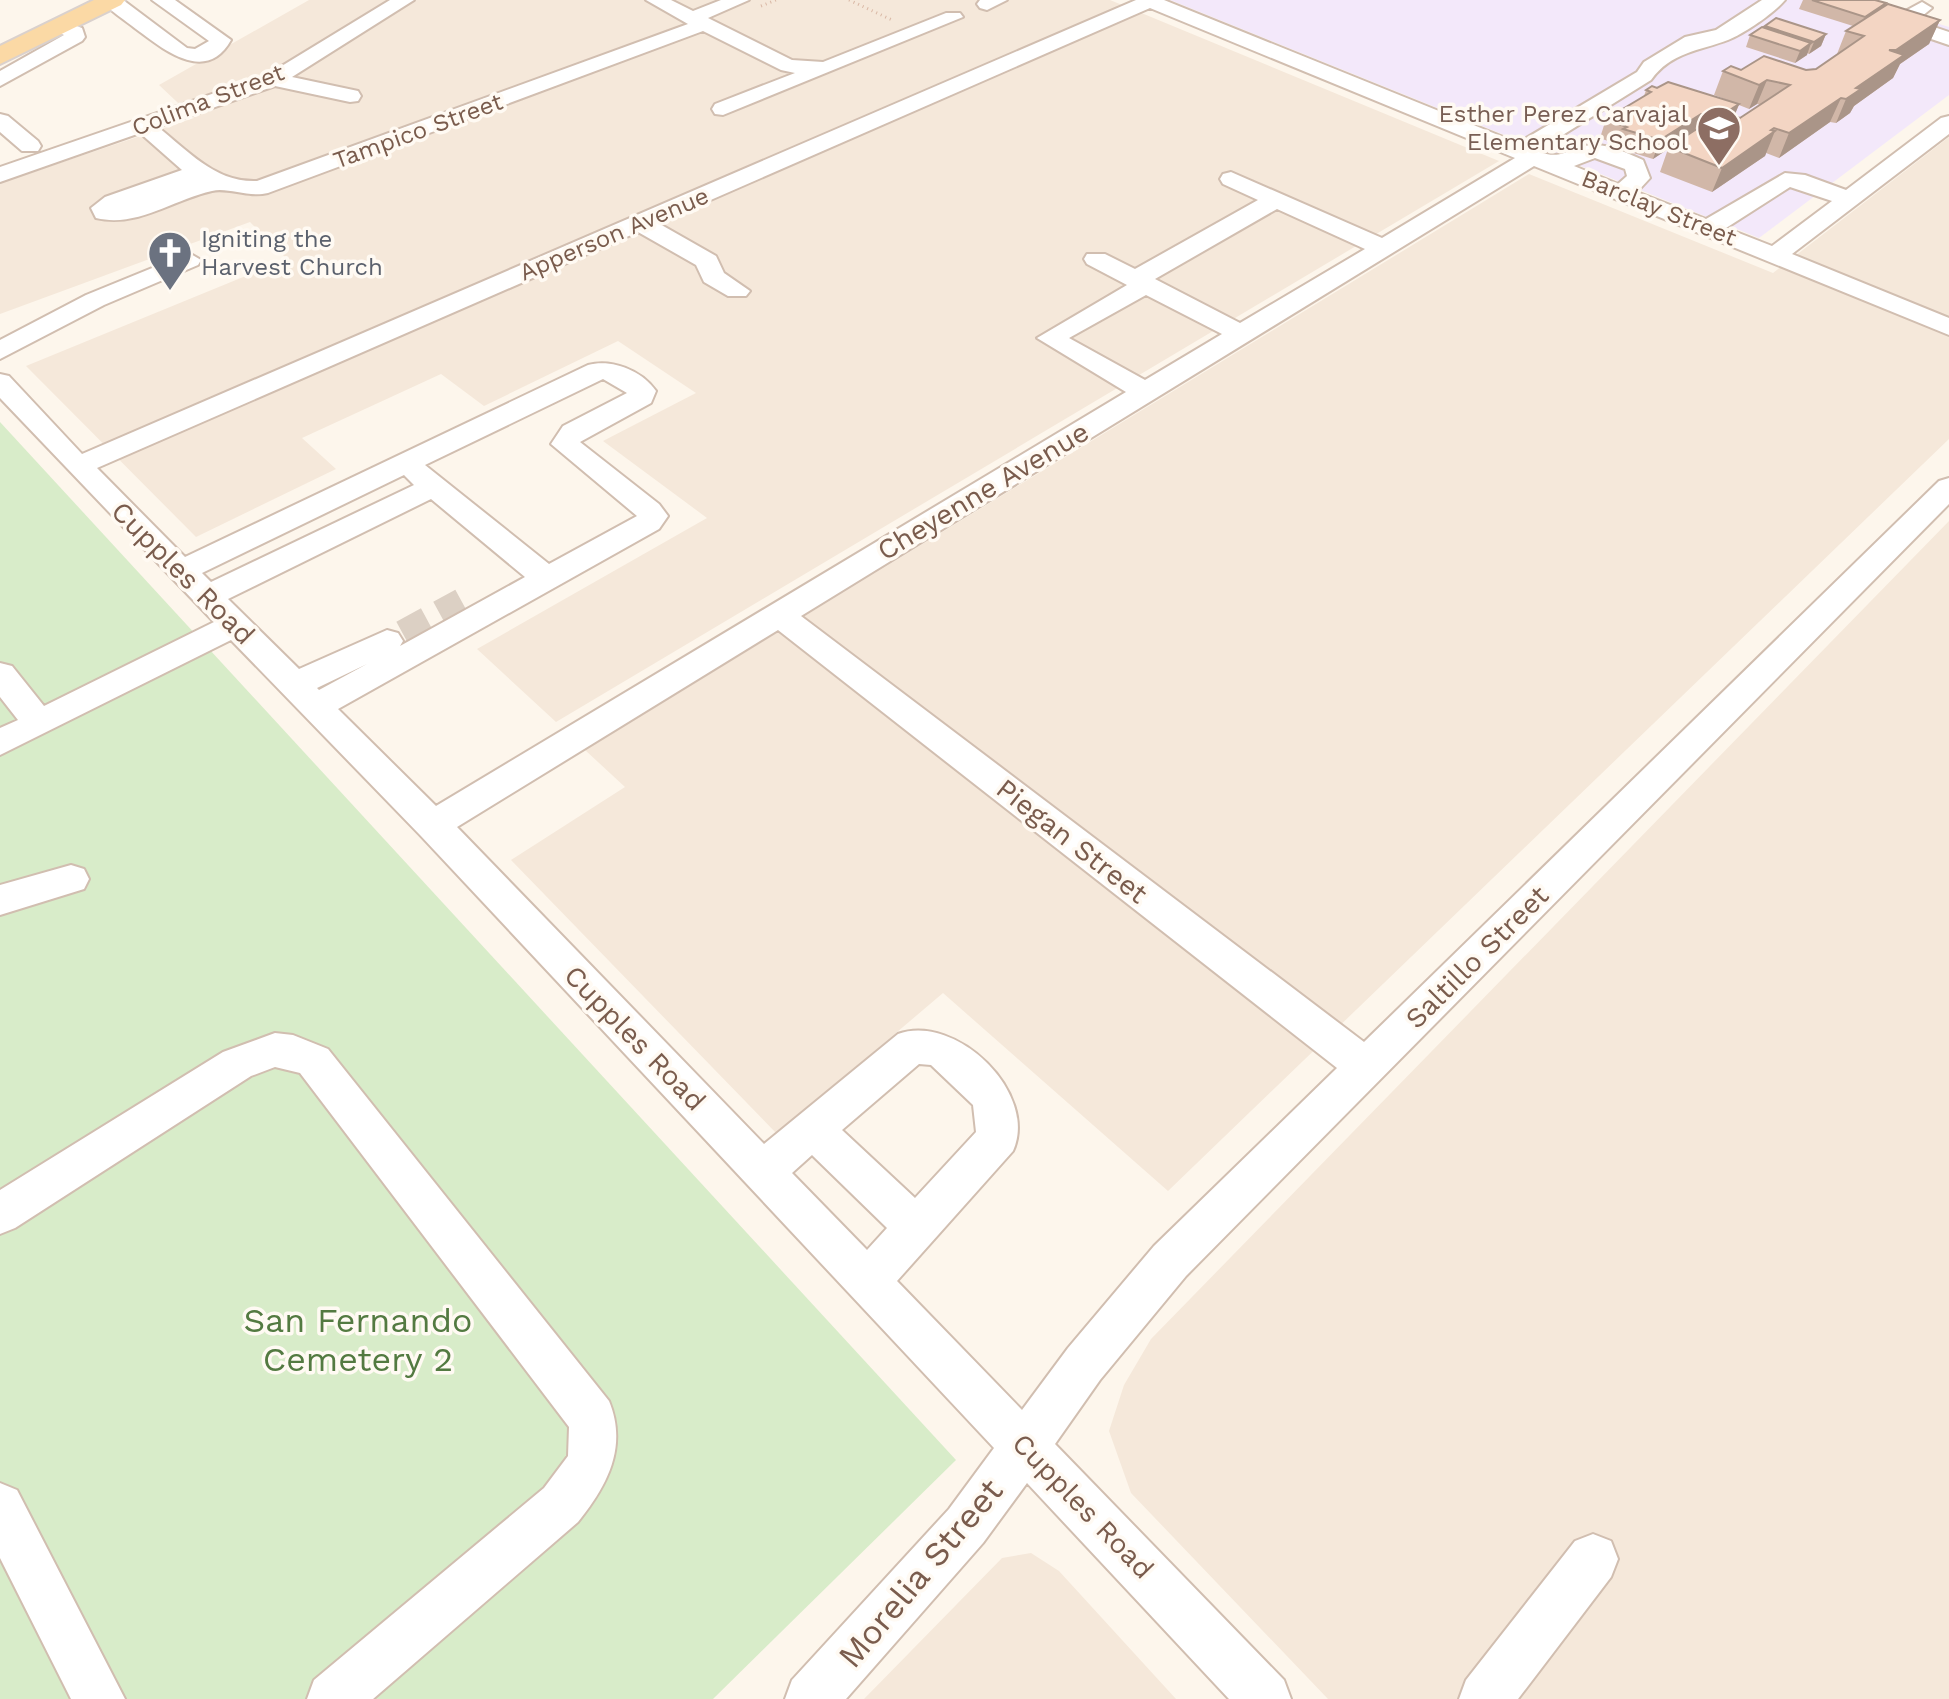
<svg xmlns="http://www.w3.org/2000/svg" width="1949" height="1699" font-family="'Work Sans',sans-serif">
  <rect width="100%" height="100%" fill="#fdf6ec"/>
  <path fill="#f5e8da" d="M309 0H1110L1499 161 556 722 477 649 707 518 603 441 696 393 618 341 484 406 441 374 302 438 336 469 196 537 26 366 287 259 250 222 0 314V183L194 118 159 85Z
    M1949 137V439L1168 1191 943 993 777 1134 511 860 625 787 585 750 1529 174 1773 273Z
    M1949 521V1699H1328L1131 1493 1109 1431 1124 1385 1151 1339Z
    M1031 1553 1059 1571 1176 1699H864L1002 1558Z"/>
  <path fill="#f3e8fa" d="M1170 0H1863L1949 27V95L1759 238Z"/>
  <path fill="#d8ecc9" d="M0 422 956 1460 713 1699H0Z"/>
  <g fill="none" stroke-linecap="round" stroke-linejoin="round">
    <path stroke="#dcd0c4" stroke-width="28" stroke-dasharray="28 14" stroke-linecap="butt" d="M403 634 462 602"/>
    <g stroke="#d1beb0" stroke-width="4">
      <path id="minor" d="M123 0 187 48 195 49 209 41 152 0H175L231 40C206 85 163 49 136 29 125 20 111 12 102 1Z
        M390 0H414L292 77 358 91 361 96 358 101 350 102 275 86 158 127C188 151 216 183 257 181L688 24 646 0H671L693 11 721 0H749L708 18 792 60 823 62 946 13H960L963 17 723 115 715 114 712 109 715 104 795 73 781 70 703 31 268 193C248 198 228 187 212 191 172 200 137 228 96 218L91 208 105 197 182 170 140 133 0 182V167L267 75Z
        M980 0H1007L987 10 980 8 977 4Z
        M1136 0H1164L1518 143 1637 72 1644 62 1685 37 1716 30 1762 0H1785C1773 14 1745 33 1728 40 1699 51 1671 52 1651 80L1537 151C1565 162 1566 146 1593 145 1610 144 1627 153 1643 160L1650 178 1637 192 1706 219 1785 173 1805 175 1846 190 1941 118 1949 116V134L1792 254 1949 318V335L1534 166 801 616 1364 1042 1939 481 1949 478V504L1186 1276 1100 1380 1055 1444 1284 1680 1291 1699H1229L1027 1483 983 1543 846 1699H785L792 1680 949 1509 994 1448 420 835 231 640 0 755V728L18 720 0 697V663L12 666 44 706 214 622 0 398V374L9 376 82 454ZM1150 8 1515 158 1382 238 1231 172 1223 174 1220 179 1223 184 1258 200 1135 269 1105 254H1087L1084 259 1087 264 1127 285 1037 338 1126 392 436 806 338 709 659 529 668 516 659 504 580 442 651 403 656 391C641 370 612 359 588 365L185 557 97 468 638 232 696 265 704 282 728 296H746L750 291 724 273 716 256 658 223ZM1595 158 1625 169 1627 176 1618 184 1574 166ZM1790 187 1832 201 1772 246 1726 228ZM1277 209 1365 249 1240 323 1155 279ZM1146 295 1222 334 1145 380 1069 338ZM603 379 627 393 563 426 551 444 637 516 549 564 425 465ZM404 475 414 485 211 582 202 573ZM431 499 525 577 400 646 403 641 398 633 387 630 299 669 228 599ZM778 630 1337 1068 1154 1246 1068 1348 1022 1410 897 1281 1013 1151C1039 1093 956 1013 898 1034L764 1144 457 827ZM367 664 319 690 317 688ZM919 1064 931 1065 973 1105 976 1132 915 1198 842 1130ZM812 1155 887 1228 867 1250 792 1173Z
        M1922 2 1932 8 1916 21 1949 32V45L1899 28 1896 24 1898 15Z
        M60 20 82 28 85 37 82 41 0 86V71L64 35 50 26Z
        M0 114 8 116 38 141 41 146 38 151H22L0 132Z
        M189 253 201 260 198 265 104 305 0 359V340L86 295Z
        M71 865 84 869 89 879 84 889 0 915V885Z
        M275 1033 293 1035 328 1049 609 1401C628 1447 607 1486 578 1522L373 1699H307L314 1680 544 1488 568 1456 569 1427 300 1073 275 1067 251 1076 15 1228 0 1234V1190L223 1052Z
        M0 1483 17 1490 125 1699H71L0 1558Z
        M1593 1534 1611 1541 1618 1559 1611 1577 1518 1699H1459L1466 1680 1575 1541Z"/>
    </g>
    <g stroke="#dad1cd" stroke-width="4">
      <path id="major" d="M94 0H125L121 5 0 64V46Z"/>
    </g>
    <path stroke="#d9b8a5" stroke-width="3" stroke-dasharray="1 4" stroke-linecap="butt" d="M849 0 892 20
      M761 6 776 0"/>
    <use href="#minor" fill="#fff" fill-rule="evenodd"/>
    <use href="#major" fill="#fbd9a5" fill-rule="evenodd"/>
  </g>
  <path fill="#d1b7a8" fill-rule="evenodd" d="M1803 0H1875L1886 3 1885 6 1940 20 1929 44 1900 64 1893 78 1854 106 1850 113 1836 123 1830 122 1779 158 1766 153 1765 156 1712 192 1660 172 1668 149 1653 159 1617 148 1618 145 1600 138 1606 119 1644 96 1646 90 1657 88 1730 101 1714 95 1723 71 1806 70 1816 69 1837 54 1846 31 1853 26 1799 9ZM1757 104 1761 105 1740 118 1734 116 1739 105 1749 109Z
    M1765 26 1826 34 1821 46 1809 54 1807 53V55L1795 63 1746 47 1750 35 1764 28Z"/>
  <path fill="#aa9588" d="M1940 20 1929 44 1900 64 1893 78 1854 106 1850 113 1836 123 1846 99 1856 88 1890 65 1896 50Z
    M1826 34 1821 46 1809 54 1814 42Z
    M1811 43 1807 55 1795 63 1800 51Z
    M1767 80 1757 104 1749 109 1759 85Z
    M1841 98 1830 122 1779 158 1789 133Z
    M1739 104 1732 122 1715 119Z
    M1701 114 1694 132 1669 147 1668 149 1653 159 1660 140Z
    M1774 128 1771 134 1775 131 1765 156 1712 192 1722 168Z"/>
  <path fill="#f3d5c3" stroke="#aa9588" stroke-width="2" d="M1812 0H1875L1886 3 1865 17Z
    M1888 4 1940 20 1896 50H1889L1904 55 1856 88 1861 89 1846 99 1841 98 1789 133 1774 128 1771 130 1775 131 1722 168 1669 147 1723 112 1740 118 1790 85 1767 80 1759 85 1723 71 1731 66 1741 70 1764 56 1806 70 1816 69 1864 36 1846 31Z
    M1776 18 1826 34 1814 42 1765 26Z
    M1762 27 1811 43 1800 51 1750 35Z
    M1668 82 1739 104 1725 113 1723 112 1713 118 1701 114 1660 140 1623 129 1627 127 1606 119 1651 92 1646 90 1652 86 1657 88Z"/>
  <defs>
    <g id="school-pin" transform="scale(2.3)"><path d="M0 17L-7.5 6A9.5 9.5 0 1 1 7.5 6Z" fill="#8d6e63" stroke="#fffaf3"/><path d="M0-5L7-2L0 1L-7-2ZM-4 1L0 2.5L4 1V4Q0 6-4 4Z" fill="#fff"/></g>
    <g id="church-pin" transform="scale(2.3)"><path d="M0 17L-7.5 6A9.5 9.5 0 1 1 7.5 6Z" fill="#6b7280" stroke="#fffaf3"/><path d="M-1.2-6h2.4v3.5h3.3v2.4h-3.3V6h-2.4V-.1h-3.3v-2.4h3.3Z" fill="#fff"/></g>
  </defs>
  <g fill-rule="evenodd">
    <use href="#school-pin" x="1719" y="128"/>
    <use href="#church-pin" x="170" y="253"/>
  </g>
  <g text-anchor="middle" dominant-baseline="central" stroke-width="7" stroke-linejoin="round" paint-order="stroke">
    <g font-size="24" fill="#7a5c4d" stroke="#fffaf3">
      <text transform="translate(208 100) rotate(-21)">Colima Street</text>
      <text transform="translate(418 131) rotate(-20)">Tampico Street</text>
      <text transform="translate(1659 208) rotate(22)">Barclay Street</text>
      <text transform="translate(614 234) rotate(-23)">Apperson Avenue</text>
    </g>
    <g font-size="24" fill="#785e54" stroke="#fffaf3" text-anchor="end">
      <text x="1688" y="114">Esther Perez Carvajal<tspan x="1688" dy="28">Elementary School</tspan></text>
    </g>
    <g font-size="24" fill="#5b616d" stroke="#fffaf3" text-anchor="start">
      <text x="201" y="239">Igniting the<tspan x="201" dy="28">Harvest Church</tspan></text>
    </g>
    <g font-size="28" fill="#7a5c4d" stroke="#fffaf3">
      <text transform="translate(983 491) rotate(-31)">Cheyenne Avenue</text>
      <text transform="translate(183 573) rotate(45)">Cupples Road</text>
      <text transform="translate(1072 841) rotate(38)">Piegan Street</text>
      <text transform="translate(1477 957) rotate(-45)">Saltillo Street</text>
      <text transform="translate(635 1038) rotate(46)">Cupples Road</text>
      <text transform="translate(1083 1506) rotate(46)">Cupples Road</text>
    </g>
    <g font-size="34" fill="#537a41" stroke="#fffaf3">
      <text x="358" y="1320">San Fernando<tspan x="358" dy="39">Cemetery 2</tspan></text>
    </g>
    <g font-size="34" fill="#7a5c4d" stroke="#fffaf3">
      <text transform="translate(920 1573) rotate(-50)">Morelia Street</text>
    </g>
  </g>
</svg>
